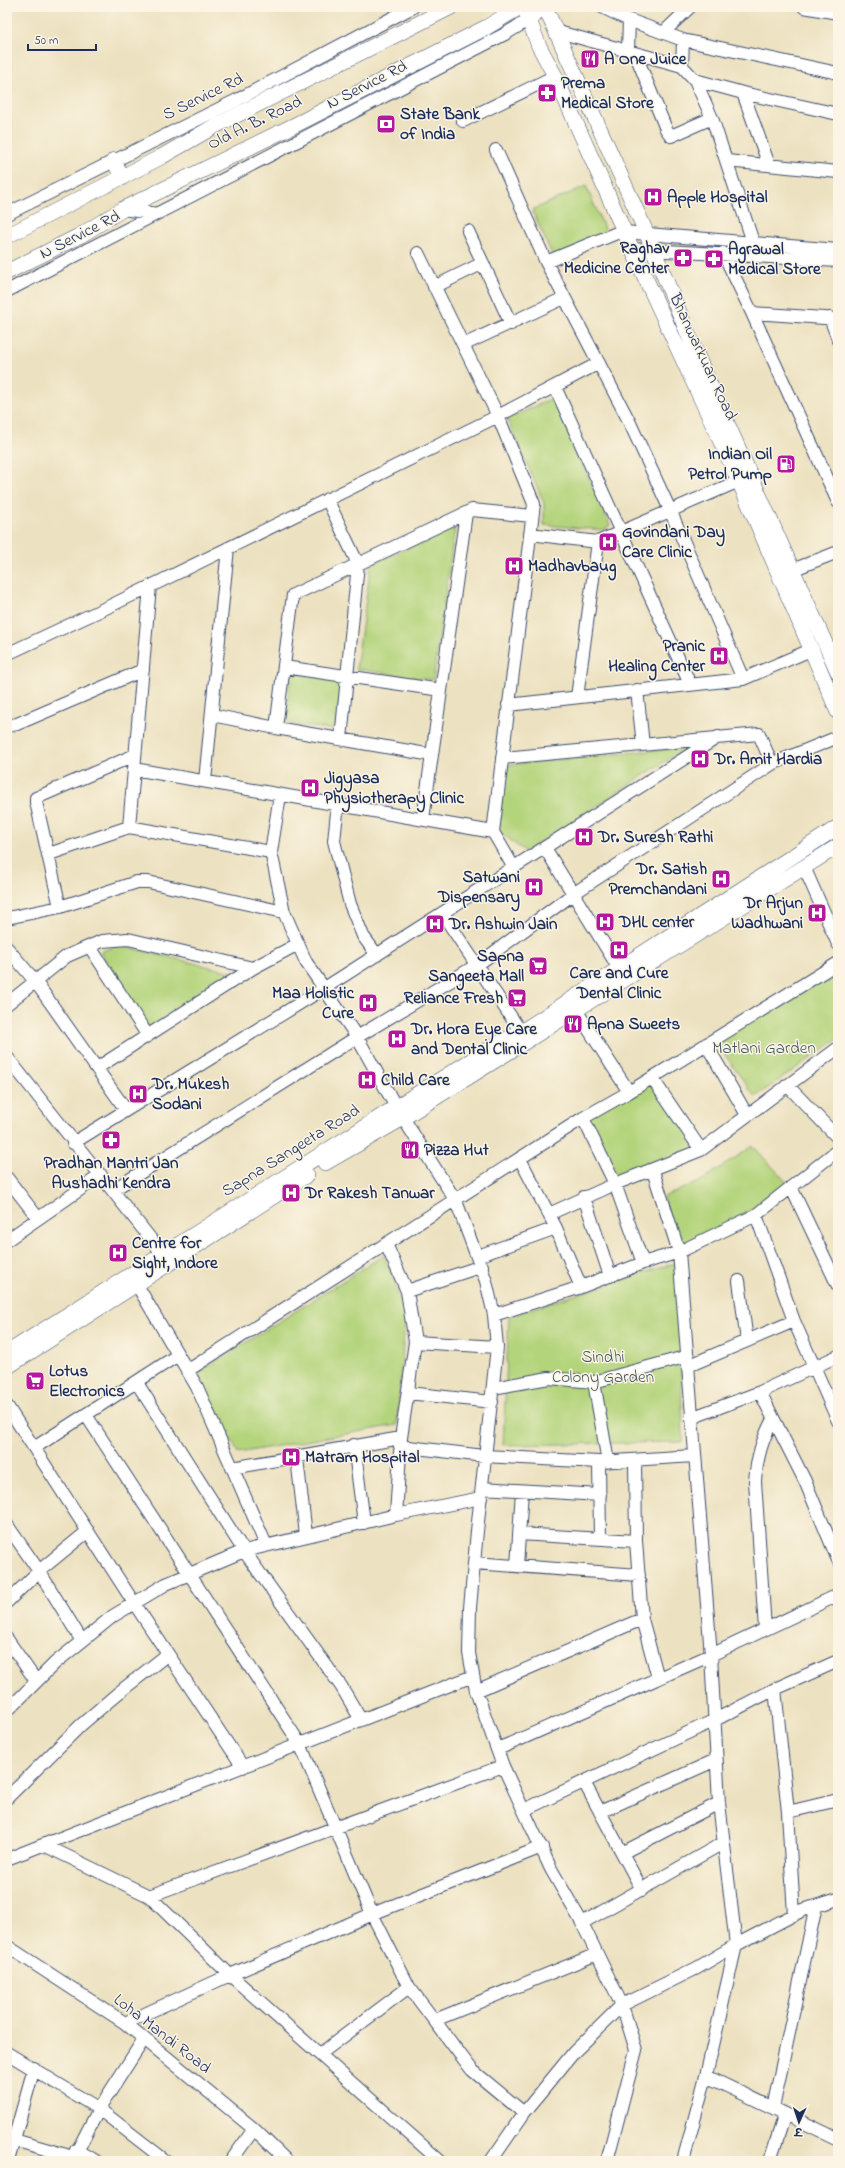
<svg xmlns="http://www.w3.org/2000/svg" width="845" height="2168" font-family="'Indie Flower','Playpen Sans Deva',sans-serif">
  <rect width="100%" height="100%" fill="#fcf5e5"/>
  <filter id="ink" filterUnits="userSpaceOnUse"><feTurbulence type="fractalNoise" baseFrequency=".025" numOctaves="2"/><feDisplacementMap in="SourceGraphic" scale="8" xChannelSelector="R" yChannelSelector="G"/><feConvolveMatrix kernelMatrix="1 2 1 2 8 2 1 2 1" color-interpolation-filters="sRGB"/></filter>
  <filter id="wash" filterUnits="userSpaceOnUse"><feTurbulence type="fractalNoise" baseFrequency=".012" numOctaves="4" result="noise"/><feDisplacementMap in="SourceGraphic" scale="16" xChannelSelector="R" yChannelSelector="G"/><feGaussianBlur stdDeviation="0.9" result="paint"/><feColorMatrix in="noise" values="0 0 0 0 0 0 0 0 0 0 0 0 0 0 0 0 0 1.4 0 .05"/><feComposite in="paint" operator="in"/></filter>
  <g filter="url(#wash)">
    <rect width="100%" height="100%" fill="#ece1c0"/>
    <path fill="#b4d47b" stroke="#68826c" d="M586 186 608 237 555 261 532 210Z
      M553 398 610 525 604 530 544 525V503L507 419Z
      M455 528 433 680 356 669 371 564Z
      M291 673 342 680 335 730 285 723Z
      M687 747 526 852 498 831 505 765Z
      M119 945 235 973 149 1028 100 952Z
      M836 966 838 972V1039L755 1097 713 1038Z
      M652 1078 701 1150 615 1184 583 1118Z
      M753 1146 791 1187 756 1215 679 1252 663 1197 699 1182Z
      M384 1255 396 1286 405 1319 397 1425 238 1453 198 1373Z
      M678 1262 683 1442 503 1445 509 1316Z"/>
  </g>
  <g filter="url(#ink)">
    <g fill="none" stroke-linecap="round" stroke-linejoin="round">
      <g stroke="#3a4a6d" stroke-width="14">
        <path id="minor" d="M602 7 629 20 683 40 838 73
          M804 7 838 13
          M555 31 682 66 695 80 743 93 838 114
          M664 32 690 7
          M628 51 629 20
          M635 53 666 129 671 136 712 118
          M682 66 683 40
          M695 80 712 118 753 242
          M743 93 769 165
          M463 121 555 76
          M496 150 546 262 629 421 670 510 743 679
          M727 161 838 172
          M123 209 157 214
          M7 214 237 100 413 7
          M468 231 511 324
          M624 232 838 250
          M632 249 838 261
          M418 253 498 416 534 504 493 832 514 868
          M723 253 752 313 838 502
          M546 262 624 230
          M434 287 483 263
          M7 291 505 34 550 7
          M752 313 838 319
          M830 318 838 339
          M463 345 564 298
          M555 387 690 684
          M327 499 358 564 341 739
          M530 534 598 542 739 481
          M792 570 838 552
          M7 654 110 606 498 416 599 363
          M284 667 441 690
          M637 690 643 745
          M577 697 598 542
          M508 705 743 679 813 649
          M212 715 276 728 432 755
          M7 726 17 724 143 670
          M276 728 293 595 472 510 532 516
          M502 758 759 734 772 764
          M134 769 493 832
          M205 781 228 548
          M280 795 271 852 284 912 306 962 357 1037 396 1107 456 1201 486 1281 494 1315 497 1347 477 1531 470 1608 469 1653 476 1691 503 1766 551 1869 582 1923 622 2005 636 2050 607 2161
          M338 803 334 841 342 873 350 904 363 936 377 955
          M423 819 466 513
          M129 827 150 586
          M545 848 623 975
          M49 854 129 827 271 852
          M804 867 838 944
          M60 907 36 802V798L135 755
          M442 913 521 1032
          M7 918 60 907 137 882H148L284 912
          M90 947 148 1036
          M7 948 35 981 126 1110
          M7 1004 67 956 102 941 128 939 253 968
          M576 1010 629 1092
          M706 1044 747 1115
          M7 1057 169 1262
          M97 1068 253 968 298 944
          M652 1078 701 1150
          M787 1085 838 1138
          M583 1118 615 1184 643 1263
          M73 1143 323 989 718 737
          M520 1159 556 1228 581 1287
          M653 1171 679 1252 711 1655 719 1803 736 1945 706 2076 683 2161
          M7 1178 38 1218
          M791 1187 838 1286
          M113 1190 357 1037 477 965 573 894 772 764 838 737
          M584 1197 610 1276
          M549 1214 615 1184 701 1150 838 1048
          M756 1215 794 1321 838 1421
          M7 1240 101 1175
          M386 1244 407 1291 415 1342 401 1438 396 1515
          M478 1256 556 1228
          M739 1281 747 1341
          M137 1285 197 1387 266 1545
          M407 1291 482 1266
          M494 1315 581 1287 643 1263 679 1252 756 1215 838 1150
          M415 1342 497 1347
          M688 1366 794 1321
          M187 1371 583 1118 629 1092 838 963
          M594 1382 608 1462
          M137 1383 244 1551 341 1686 361 1720
          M493 1388 549 1378 594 1382 688 1356
          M760 1392 805 1481 838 1560
          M408 1393 492 1402
          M7 1406 134 1603 243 1767
          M86 1415 300 1744 372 1914 409 1987 472 2070 524 2113
          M691 1418 760 1392 838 1356
          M354 1445 364 1523
          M400 1446 484 1456 599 1462 694 1456
          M34 1448 178 1355
          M297 1458 306 1535
          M635 1461 636 1541 642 1619 658 1678
          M599 1462 600 1539
          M232 1468 401 1438
          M482 1488 600 1495
          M7 1525 39 1571 82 1641
          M519 1534 636 1541
          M474 1563 639 1575
          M517 1566 522 1491
          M7 1602 39 1571 88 1531
          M765 1629 755 1481C757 1457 762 1440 773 1419
          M7 1639 36 1681
          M775 1689 788 1812 794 1915
          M476 1691 642 1619
          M7 1711 55 1663 113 1616 166 1584 244 1551 396 1515 481 1498
          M498 1749 711 1655 838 1595
          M584 1782 642 1890
          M7 1798 81 1725 117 1694 168 1654
          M524 1810 715 1720 775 1689 838 1661
          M600 1812 716 1760
          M788 1812 838 1800
          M44 1845 149 1896 230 1975 440 2161
          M622 1853 719 1803
          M7 1859 473 1676
          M149 1896 503 1766
          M582 1923 723 1843
          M7 1946 125 2023 254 2129 287 2161
          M435 2020 597 1954
          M125 2023 230 1975 372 1914 542 1847
          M7 2053 99 2109 166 2161
          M320 2054 409 1987
          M706 2076 838 2139
          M773 2108 816 1906
          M14 2140 73 2157
          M76 2150 95 2161
          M8 2161 34 2068
          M72 2161 99 2109 144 2039
          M231 2161 254 2129
          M491 2161 524 2113 574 2052 622 2005 697 1968 736 1945 803 1910 838 1899
          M770 2161 785 2114"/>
      </g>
      <g stroke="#3a4a6d" stroke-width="16">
        <path id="major" d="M524 7 539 46 555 76 632 249 739 481 838 712
          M545 7 646 232 698 358 838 672
          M114 160 122 178
          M7 236 161 157 215 126 451 7
          M7 272 81 235 123 209 297 124 487 27 520 7
          M325 1163 403 1118 838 846
          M7 1353 396 1107 496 1045 521 1032 838 827
          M7 1367 307 1175"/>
      </g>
      <use href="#minor" stroke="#fff" stroke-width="12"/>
      <use href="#major" stroke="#fff" stroke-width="15"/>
    </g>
  </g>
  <defs>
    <g id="restaurant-square" transform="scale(1)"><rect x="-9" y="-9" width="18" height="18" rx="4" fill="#b5179e" stroke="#fcf5e5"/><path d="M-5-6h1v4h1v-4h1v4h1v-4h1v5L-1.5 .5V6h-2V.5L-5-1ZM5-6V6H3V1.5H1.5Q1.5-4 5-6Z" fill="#fff"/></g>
    <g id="pharmacy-square" transform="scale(1)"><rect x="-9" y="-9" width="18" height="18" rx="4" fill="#b5179e" stroke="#fcf5e5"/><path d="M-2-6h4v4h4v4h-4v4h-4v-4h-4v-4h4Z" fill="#fff"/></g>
    <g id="bank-square" transform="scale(1)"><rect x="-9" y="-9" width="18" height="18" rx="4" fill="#b5179e" stroke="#fcf5e5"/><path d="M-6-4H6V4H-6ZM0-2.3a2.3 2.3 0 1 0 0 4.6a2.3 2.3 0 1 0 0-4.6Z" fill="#fff"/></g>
    <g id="hospital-square" transform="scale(1)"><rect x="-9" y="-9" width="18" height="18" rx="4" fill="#b5179e" stroke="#fcf5e5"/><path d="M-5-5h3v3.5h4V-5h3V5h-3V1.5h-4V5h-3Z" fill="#fff"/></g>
    <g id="fuel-square" transform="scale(1)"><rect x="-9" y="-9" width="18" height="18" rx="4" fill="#b5179e" stroke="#fcf5e5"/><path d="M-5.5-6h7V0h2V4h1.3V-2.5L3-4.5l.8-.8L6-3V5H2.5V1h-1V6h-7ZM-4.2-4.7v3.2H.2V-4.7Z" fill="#fff"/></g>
    <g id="supermarket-square" transform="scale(1)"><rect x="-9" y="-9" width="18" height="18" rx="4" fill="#b5179e" stroke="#fcf5e5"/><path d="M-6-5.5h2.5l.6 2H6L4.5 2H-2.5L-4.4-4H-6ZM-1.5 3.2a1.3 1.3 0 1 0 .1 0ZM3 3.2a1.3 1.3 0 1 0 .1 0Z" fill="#fff"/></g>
  </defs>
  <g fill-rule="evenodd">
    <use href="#restaurant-square" x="590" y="59"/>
    <use href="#pharmacy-square" x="547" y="93"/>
    <use href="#bank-square" x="386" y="124"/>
    <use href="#hospital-square" x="653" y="197"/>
    <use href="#pharmacy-square" x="683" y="258"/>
    <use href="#pharmacy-square" x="714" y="259"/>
    <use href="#fuel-square" x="786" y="464"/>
    <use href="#hospital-square" x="608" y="542"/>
    <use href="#hospital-square" x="514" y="566"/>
    <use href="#hospital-square" x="719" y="656"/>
    <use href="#hospital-square" x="700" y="759"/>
    <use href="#hospital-square" x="310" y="788"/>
    <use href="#hospital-square" x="584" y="837"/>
    <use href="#hospital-square" x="721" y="879"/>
    <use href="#hospital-square" x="534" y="887"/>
    <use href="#hospital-square" x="817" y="913"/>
    <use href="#hospital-square" x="605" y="922"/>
    <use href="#hospital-square" x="435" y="924"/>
    <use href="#hospital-square" x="619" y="950"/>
    <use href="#supermarket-square" x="538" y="966"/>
    <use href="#supermarket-square" x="517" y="998"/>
    <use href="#hospital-square" x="368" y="1003"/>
    <use href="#restaurant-square" x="573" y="1024"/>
    <use href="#hospital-square" x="397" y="1039"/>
    <use href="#hospital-square" x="367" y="1080"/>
    <use href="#hospital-square" x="138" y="1094"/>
    <use href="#pharmacy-square" x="111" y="1140"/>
    <use href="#restaurant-square" x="410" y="1150"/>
    <use href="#hospital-square" x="291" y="1193"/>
    <use href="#hospital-square" x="118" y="1253"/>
    <use href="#supermarket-square" x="35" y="1381"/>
    <use href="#hospital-square" x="291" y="1457"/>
  </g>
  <g text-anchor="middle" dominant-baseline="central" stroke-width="3" stroke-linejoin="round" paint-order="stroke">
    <g font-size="17" font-weight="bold" fill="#1b2f5e" stroke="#fcf5e5" text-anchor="start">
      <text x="604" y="59">A One Juice</text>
      <text x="561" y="83">Prema<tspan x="561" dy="20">Medical Store</tspan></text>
      <text x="400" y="114">State Bank<tspan x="400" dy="20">of India</tspan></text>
      <text x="667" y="197">Apple Hospital</text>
      <text x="669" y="248" text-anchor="end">Raghav<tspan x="669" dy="20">Medicine Center</tspan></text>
      <text x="728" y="249">Agrawal<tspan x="728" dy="20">Medical Store</tspan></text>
      <text x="772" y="454" text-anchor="end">Indian Oil<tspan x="772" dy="20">Petrol Pump</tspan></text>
      <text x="622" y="532">Govindani Day<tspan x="622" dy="20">Care Clinic</tspan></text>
      <text x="528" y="566">Madhavbaug</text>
      <text x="705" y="646" text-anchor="end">Pranic<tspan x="705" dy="20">Healing Center</tspan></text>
      <text x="714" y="759">Dr. Amit Hardia</text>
      <text x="324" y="778">Jigyasa<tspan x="324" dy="20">Physiotherapy Clinic</tspan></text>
      <text x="598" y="837">Dr. Suresh Rathi</text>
      <text x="707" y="869" text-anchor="end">Dr. Satish<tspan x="707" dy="20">Premchandani</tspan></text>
      <text x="520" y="877" text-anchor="end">Satwani<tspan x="520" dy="20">Dispensary</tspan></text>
      <text x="803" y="903" text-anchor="end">Dr Arjun<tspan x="803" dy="20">Wadhwani</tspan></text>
      <text x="619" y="922">DHL center</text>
      <text x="449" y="924">Dr. Ashwin Jain</text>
      <text x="524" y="956" text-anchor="end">Sapna<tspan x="524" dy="20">Sangeeta Mall</tspan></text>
      <text x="619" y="973" text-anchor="middle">Care and Cure<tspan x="619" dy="20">Dental Clinic</tspan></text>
      <text x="354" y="993" text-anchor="end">Maa Holistic<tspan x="354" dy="20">Cure</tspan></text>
      <text x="503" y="998" text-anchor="end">Reliance Fresh</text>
      <text x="587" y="1024">Apna Sweets</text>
      <text x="411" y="1029">Dr. Hora Eye Care<tspan x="411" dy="20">and Dental Clinic</tspan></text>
      <text x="381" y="1080">Child Care</text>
      <text x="152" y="1084">Dr. Mukesh<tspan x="152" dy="20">Sodani</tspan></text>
      <text x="424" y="1150">Pizza Hut</text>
      <text x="111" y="1163" text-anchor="middle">Pradhan Mantri Jan<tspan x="111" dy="20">Aushadhi Kendra</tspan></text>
      <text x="305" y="1193">Dr Rakesh Tanwar</text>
      <text x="132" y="1243">Centre for<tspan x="132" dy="20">Sight, Indore</tspan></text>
      <text x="49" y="1371">Lotus<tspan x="49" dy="20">Electronics</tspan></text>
      <text x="305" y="1457">Matram Hospital</text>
    </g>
    <g font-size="17" fill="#1b2f5e" stroke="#fcf5e5">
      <text transform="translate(367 85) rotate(-27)">N Service Rd</text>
      <text transform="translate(203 97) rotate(-26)">S Service Rd</text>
      <text transform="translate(255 123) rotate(-26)">Old A. B. Road</text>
      <text transform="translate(80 235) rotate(-27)">N Service Rd</text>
      <text transform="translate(703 357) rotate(65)">Bhanwarkuan Road</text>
      <text transform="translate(291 1151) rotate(-32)">Sapna Sangeeta Road</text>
      <text transform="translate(162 2034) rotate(38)">Loha Mandi Road</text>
    </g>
    <g font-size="17" fill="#415865" stroke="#fcf5e5">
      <text x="764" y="1048">Matlani Garden</text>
      <text x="603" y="1357">Sindhi<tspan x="603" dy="20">Colony Garden</tspan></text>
    </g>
  </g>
  <rect width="845" height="2168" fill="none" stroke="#fcf5e5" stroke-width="24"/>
  <g transform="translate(799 2122) rotate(183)" stroke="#fcf5e5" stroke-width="3" paint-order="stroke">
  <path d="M0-3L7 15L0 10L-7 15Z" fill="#1b2f5e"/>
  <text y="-6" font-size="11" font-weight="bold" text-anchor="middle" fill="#1b2f5e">उ</text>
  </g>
  <path d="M28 44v6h68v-6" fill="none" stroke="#1b2f5e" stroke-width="2"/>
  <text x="34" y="44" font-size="12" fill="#1b2f5e" stroke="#fcf5e5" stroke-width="3" paint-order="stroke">50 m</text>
</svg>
